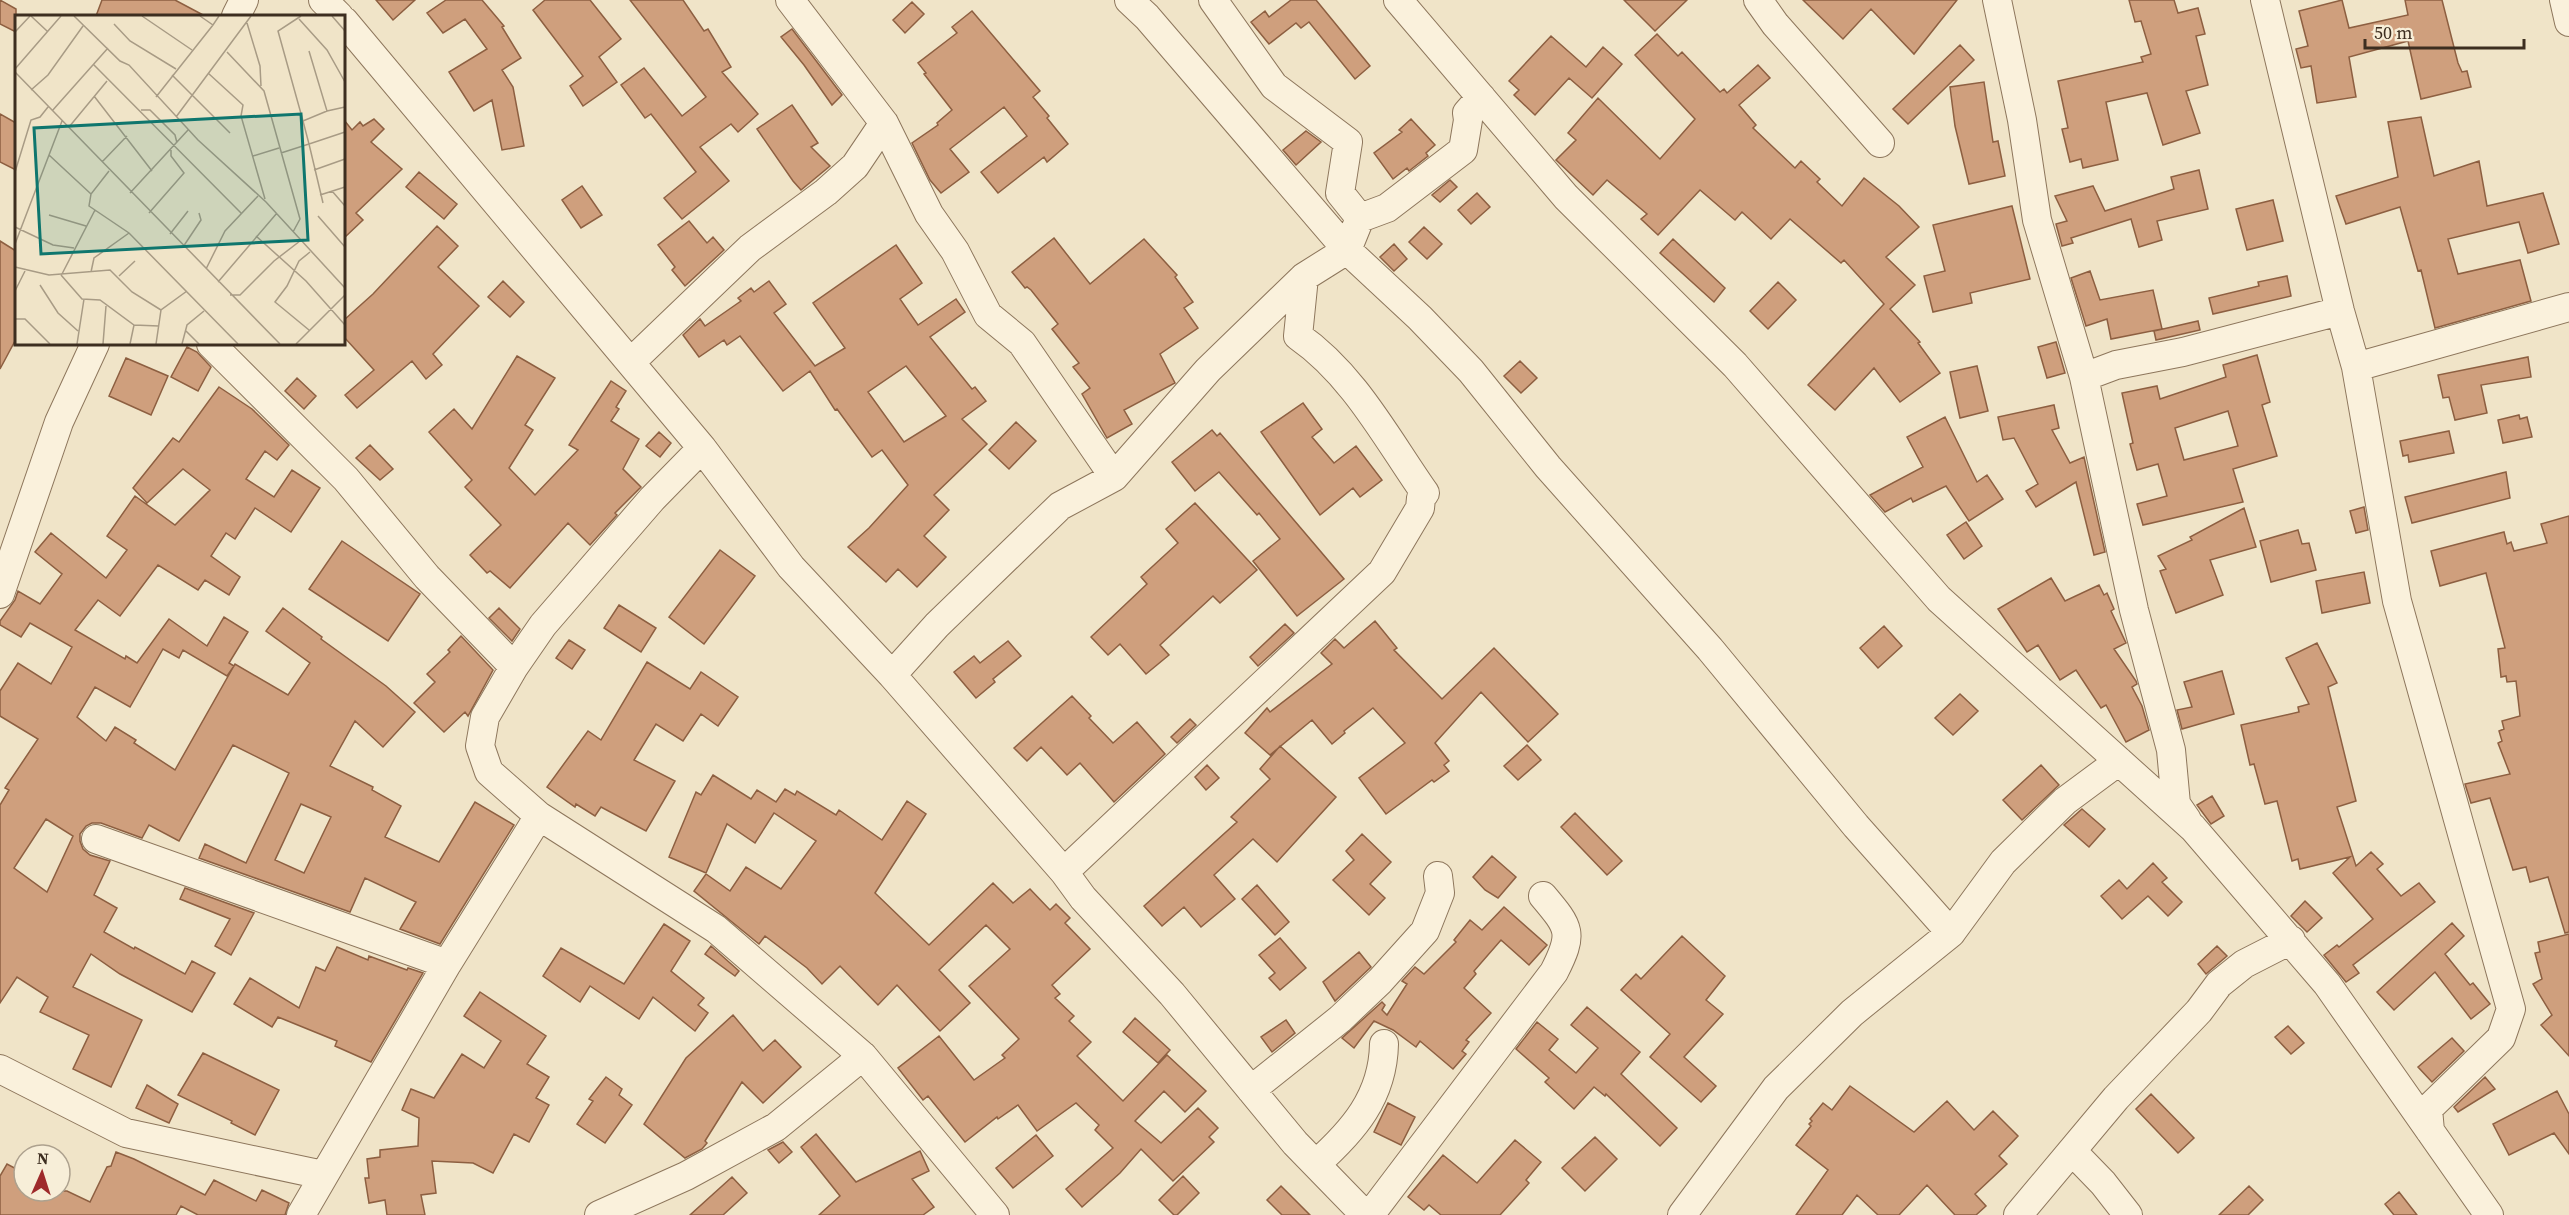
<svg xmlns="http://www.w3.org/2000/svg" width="2569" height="1215" font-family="'Source Serif 4',serif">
  <rect width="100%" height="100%" fill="#f0e4c8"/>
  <path fill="#cf9f7d" stroke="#8d5f41" stroke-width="1.5" fill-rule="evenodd" d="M0 0 16 9V32L0 24Z
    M102 0H175L205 16H96Z
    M376 0H415L393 20Z
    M446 0H482L504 26 502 27 521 58 502 70 513 87 524 146 502 150 492 100 474 111 449 72 487 49 465 19 443 33 427 13Z
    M545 0H590L621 39 599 57 617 82 583 106 570 86 583 76 533 10Z
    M630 0H683L704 31 708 29 731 67 722 72 758 114 738 132 731 124 700 147 729 181 682 219 664 198 696 172 651 114 645 118 621 85 644 68 682 116 706 97Z
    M1291 0H1316L1370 66 1355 79 1309 22 1301 28 1296 23 1269 44 1251 22 1265 11 1269 17Z
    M1624 0H1687L1655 31Z
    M1803 0H1957L1914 54 1871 9 1843 39Z
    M2129 0H2174L2178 13 2198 8 2205 34 2196 36 2208 85 2186 91 2200 133 2163 145 2147 93 2106 102 2118 160 2083 168 2081 159 2070 162 2062 129 2068 128 2058 81 2143 62 2141 57 2151 54 2141 21 2135 22Z
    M2342 0 2349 28 2408 15 2405 0H2442L2458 63 2462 72 2467 71 2471 87 2421 99 2408 41 2349 57 2356 97 2317 103 2311 66 2301 68 2296 49 2308 46 2299 11Z
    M912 2 924 14 905 33 893 20Z
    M972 11 1040 91 1033 97 1049 116 1047 118 1068 144 1047 162 1044 157 998 193 981 172 1027 136 1004 107 950 149 969 172 941 193 930 180 912 143 938 125 937 123 952 110 924 74 926 73 918 63 957 33 952 27Z
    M792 29 842 95 832 105 804 65 781 37Z
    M1657 34 1678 56 1682 52 1720 92 1724 89 1727 93 1758 65 1770 78 1739 105 1756 125 1753 128 1795 168 1801 161 1820 179 1817 182 1842 206 1864 178 1899 206 1919 227 1886 257 1915 285 1890 309 1920 342 1918 343 1940 373 1900 402 1874 368 1835 410 1808 385 1884 304 1844 260 1841 263 1790 219 1771 239 1742 212 1735 220 1700 190 1658 235 1641 219 1647 214 1607 180 1593 195 1556 160 1576 140 1568 133 1598 98 1660 159 1695 119 1635 55Z
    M1551 36 1586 67 1603 47 1622 64 1592 98 1569 78 1535 115 1514 95 1519 90 1509 81Z
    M1960 45 1974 60 1908 124 1893 109Z
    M1984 82 1993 142 1998 141 2005 176 1969 184 1955 126 1950 87Z
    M792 105 818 143 811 147 830 166 801 190 793 181 757 129Z
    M0 114 16 123V170L0 162Z
    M2421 117 2434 176 2479 161 2487 206 2543 193 2559 244 2528 253 2519 222 2448 239 2458 274 2520 260 2531 301 2435 328 2421 270 2418 271 2400 207 2346 224 2336 196 2398 177 2388 122Z
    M374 119 384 129 371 142 402 169 356 213 363 220 344 238V120L352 130 360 122 363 126Z
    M1411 119 1435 145 1426 153 1428 156 1409 171 1407 168 1393 179 1374 153 1402 132 1399 130Z
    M1306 131 1321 142 1296 165 1283 150Z
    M2199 170 2208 209 2157 221 2162 240 2139 247 2131 219 2071 238 2073 243 2062 246 2056 224 2067 221 2055 196 2093 186 2105 211 2174 189 2171 177Z
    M419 172 457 204 444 219 406 187Z
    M1450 180 1457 187 1440 202 1432 195Z
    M582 186 602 215 581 228 562 200Z
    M1477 193 1490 207 1471 224 1458 210Z
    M2273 200 2283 241 2247 250 2236 209Z
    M2012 206 2030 279 1970 293 1972 303 1933 312 1924 276 1945 271 1933 225Z
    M689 221 707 243 713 237 724 250 685 286 672 270 675 267 658 245Z
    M437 226 458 246 438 267 479 306 433 354 442 365 426 379 412 361 357 408 345 395 374 370 344 337V320L373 294Z
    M1424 227 1442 244 1427 259 1409 242Z
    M1054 238 1090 284 1144 239 1177 275 1175 277 1193 302 1184 308 1198 328 1160 354 1175 383 1124 410 1132 424 1107 438 1082 394 1090 388 1073 367 1079 363 1052 329 1058 324 1031 290 1027 287 1025 288 1012 272Z
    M1673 239 1725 288 1714 302 1660 253Z
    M0 241 16 251V339L0 369Z
    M1394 244 1407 259 1394 271 1380 257Z
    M896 245 922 283 900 299 918 325 956 299 965 312 930 337 972 389 975 387 986 401 962 419 987 444 934 495 949 510 924 536 946 557 917 587 898 569 886 582 848 547 869 528 908 485 882 450 872 457 837 409 835 410 810 371 783 391 740 336 727 345 724 340 699 357 683 335 700 319 705 326 741 301 738 298 751 288 754 292 769 281 786 304 774 313 815 366 845 348 813 303ZM906 366 946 416 904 442 868 392Z
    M2090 271 2100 300 2153 290 2162 329 2111 339 2107 319 2086 326 2071 278Z
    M2287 276 2291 296 2213 314 2209 298 2259 286 2258 282Z
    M503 281 524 302 510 317 488 297Z
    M1778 282 1796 300 1768 329 1750 311Z
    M2198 321 2200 330 2156 340 2154 331Z
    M2056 342 2065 373 2047 378 2038 347Z
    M187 347 197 352 211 367 198 391 171 377Z
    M2257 355 2270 402 2262 405 2277 456 2233 469 2243 502 2143 525 2137 504 2167 496 2158 464 2137 470 2130 444 2133 443 2122 393 2157 386 2160 399 2226 377 2223 365ZM2228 411 2238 446 2184 460 2175 428Z
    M517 356 555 378 525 425 533 430 509 468 535 495 578 450 569 445 611 381 626 391 616 407 619 409 611 421 639 439 623 469 641 487 615 513 617 515 590 545 568 523 510 588 490 571 487 573 470 555 501 525 465 487 472 480 429 432 454 409 472 429Z
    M2528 357 2531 377 2481 385 2487 413 2455 420 2449 397 2443 398 2438 375Z
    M126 358 168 376 151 415 109 396Z
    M1520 361 1537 378 1521 393 1504 376Z
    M1977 366 1988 411 1960 418 1950 372Z
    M297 378 316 396 304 409 285 391Z
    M219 387 252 409 289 445 277 460 265 451 246 479 274 497 292 470 320 488 291 532 255 508 235 539 226 533 211 556 240 577 229 595 205 580 198 590 158 565 120 616 98 600 75 630 125 659 126 656 137 663 169 619 207 646 224 617 248 632 229 663 234 666 227 676 183 650 179 658 163 649 130 707 95 687 77 717 106 741 115 727 136 740 134 743 175 770 235 664 288 695 310 663 266 631 283 608 322 637 321 639 386 686 415 712 383 747 355 721 330 766 373 787 372 790 401 806 385 837 439 862 475 802 514 825 440 944 400 929 416 902 365 878 350 912 199 858 205 844 246 863 289 773 233 745 179 841 149 825 142 838 101 823H92L86 826 80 834V841L83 849 90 855 110 861 94 895 117 908 104 932 134 949 135 947 185 974 192 961 215 973 192 1012 120 974 91 954 73 987 142 1020 111 1087 73 1069 89 1035 40 1012 48 997 17 977 0 1003V805L9 790 5 788 38 739 0 716V691L18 663 51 684 72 647 30 623 21 637 0 625V621L15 600 18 591 40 604 62 574 35 552 51 533 106 578 127 550 107 536 135 496 175 525 210 490 183 469 147 503 133 488 173 438 179 442ZM301 804 331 817 304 873 275 860ZM46 819 73 836 47 892 14 868Z
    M1303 403 1322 429 1312 437 1334 463 1356 446 1382 480 1360 497 1353 488 1320 515 1261 432Z
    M2054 405 2059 428 2052 430 2070 463 2084 457 2105 552 2094 555 2076 482 2036 507 2026 491 2038 484 2014 438 2003 440 1998 417Z
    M2519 415 2520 419 2527 417 2532 437 2503 443 2498 420Z
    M1945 417 1977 482 1987 475 2003 499 1969 521 1946 486 1913 502 1911 498 1885 512 1870 495 1923 467 1907 437Z
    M1016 422 1036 441 1009 469 989 450Z
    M1212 430 1217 436 1220 433 1344 579 1297 616 1253 561 1280 539 1259 513 1257 515 1219 472 1195 491 1172 462Z
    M2449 431 2454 453 2409 462 2408 455 2403 456 2400 441Z
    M659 432 671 443 660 457 646 446Z
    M370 445 393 469 380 480 356 458Z
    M2506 472 2510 498 2412 523 2405 497Z
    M1195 503 1257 570 1220 603 1213 596 1160 645 1169 655 1146 674 1120 644 1108 655 1091 637 1147 584 1141 577 1178 543 1166 529Z
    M2364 507 2368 530 2356 533 2350 511Z
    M2244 508 2256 547 2210 560 2223 595 2176 613 2160 571 2166 569 2158 556 2192 540 2190 537Z
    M2569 516V932L2565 933 2548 877 2530 882 2526 867 2513 870 2490 798 2471 803 2465 784 2510 774 2498 743 2502 741 2499 731 2504 729 2502 721 2520 716 2516 681 2507 682 2506 676 2501 677 2498 649 2505 648 2486 573 2440 586 2431 551 2504 532 2507 544 2511 542 2514 551 2547 543 2541 524Z
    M1966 522 1982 546 1964 559 1947 535Z
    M2298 530 2302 544 2309 543 2316 570 2271 582 2260 541Z
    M342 541 420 594 388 641 309 589Z
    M720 550 755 576 704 644 669 617Z
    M2364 572 2370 603 2322 613 2316 581Z
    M2051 578 2065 601 2099 585 2104 595 2107 593 2114 609 2111 611 2126 643 2114 649 2136 681 2137 684 2132 687 2142 706 2149 730 2126 742 2106 705 2101 708 2076 670 2060 680 2038 645 2027 652 1998 609Z
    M619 605 656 628 641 652 604 628Z
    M499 608 520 629 512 641 489 618Z
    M1375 621 1397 648 1394 650 1442 699 1494 648 1558 714 1528 742 1481 692 1435 743 1449 761 1444 765 1449 771 1434 782 1432 780 1386 814 1359 778 1405 743 1373 708 1344 731 1345 733 1332 744 1312 720 1270 755 1245 733 1267 708 1270 712 1332 664 1321 653 1335 639 1344 648Z
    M1285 624 1294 633 1258 666 1250 657Z
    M1884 626 1902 646 1878 668 1860 648Z
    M461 636 493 670 468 716 465 712 444 732 414 703 435 682 427 674 450 652 448 650Z
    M569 640 585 650 572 669 556 658Z
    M1008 641 1021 656 993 679 995 682 976 698 954 672 974 656 980 663Z
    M2317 643 2337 683 2328 687 2356 801 2337 807 2356 866 2371 852 2383 864 2377 869 2401 896 2419 883 2435 902 2353 965 2359 973 2346 982 2324 955 2337 945 2339 947 2373 919 2333 873 2350 857 2300 869 2298 859 2292 861 2277 801 2265 804 2254 764 2250 765 2241 725 2299 712 2298 707 2309 704 2286 658Z
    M647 662 690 689 701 672 738 697 718 726 701 714 683 741 656 724 634 760 675 781 646 831 601 807 595 816 576 804 575 807 547 787 588 731 601 740Z
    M2222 671 2234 714 2182 729 2177 710 2192 707 2184 682Z
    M1960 694 1978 711 1953 735 1935 718Z
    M1072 696 1091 716 1089 718 1113 743 1137 722 1165 754 1114 802 1080 763 1067 775 1041 747 1027 761 1014 748Z
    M1190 719 1196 725 1177 743 1171 737Z
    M1527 745 1541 760 1518 780 1504 766Z
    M1280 746 1336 797 1277 862 1253 839 1214 875 1235 899 1201 927 1184 907 1162 926 1144 906 1237 822 1231 817 1270 779 1260 769Z
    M1207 765 1219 778 1206 790 1195 777Z
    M2041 765 2059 785 2022 820 2003 800Z
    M713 775 751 799 757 790 776 802 785 789 795 795 797 791 836 815 839 810 882 840 907 801 926 814 875 893 929 945 993 883 1013 903 1030 889 1050 910 1056 904 1070 918 1065 923 1090 949 1052 985 1060 994 1055 998 1074 1016 1069 1021 1091 1042 1077 1056 1123 1101 1167 1055 1206 1091 1185 1112 1164 1091 1135 1121 1161 1143 1198 1108 1218 1128 1209 1137 1214 1142 1173 1181 1141 1149 1120 1173 1082 1207 1066 1189 1113 1148 1095 1130 1099 1125 1076 1103 1037 1131 1018 1105 998 1119 997 1117 965 1142 928 1096 923 1100 898 1068 939 1036 974 1080 1005 1058 1002 1055 1019 1039 969 986 1010 949 986 925 939 970 970 1003 940 1031 897 985 878 1005 840 966 822 984 807 968 765 936 759 944 694 891 706 874 730 891 746 867 781 889 816 841 774 813 755 843 727 824 706 873 669 857 696 792 701 795Z
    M2212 796 2224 816 2211 824 2197 805Z
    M2082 809 2105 829 2089 847 2064 825Z
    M1575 813 1622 861 1607 875 1561 827Z
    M1362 834 1391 862 1370 884 1385 898 1369 915 1333 880 1354 860 1346 851Z
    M1492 856 1516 877 1498 898 1485 890 1473 877Z
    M2153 863 2167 878 2162 882 2182 902 2168 916 2148 896 2122 919 2101 896 2119 880 2127 889Z
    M1257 885 1289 922 1275 935 1242 899Z
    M185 888 254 913 231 955 215 946 230 919 180 899Z
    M2305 901 2322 918 2307 932 2291 916Z
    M1504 907 1547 945 1529 965 1501 940 1474 971 1476 974 1464 988 1491 1013 1466 1040 1469 1042 1462 1051 1466 1054 1453 1069 1420 1041 1416 1047 1393 1030 1374 1021 1354 1048 1342 1038 1382 1002 1385 1005 1382 1010 1387 1015 1407 984 1402 981 1415 967 1424 974 1456 942 1454 940 1470 920 1482 930Z
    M2452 923 2464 936 2445 954 2470 985 2473 983 2490 1004 2471 1019 2435 972 2394 1010 2377 992Z
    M664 924 690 941 671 971 704 998 698 1005 708 1013 695 1031 653 997 639 1019 590 986 580 1002 543 976 561 948 624 984Z
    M2569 934V1056L2541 1025 2552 1015 2533 984 2542 979 2535 953 2540 952 2538 942Z
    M1682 936 1725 976 1706 1000 1723 1014 1684 1057 1716 1086 1701 1102 1650 1057 1670 1034 1621 990 1636 974 1641 979Z
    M1280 938 1306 968 1280 990 1269 978 1275 973 1259 955Z
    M711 946 739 971 735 976 705 954Z
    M2217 946 2227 956 2206 974 2198 964Z
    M337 947 368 960 369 956 407 970 408 968 423 973 371 1062 335 1046 337 1041 278 1017 272 1027 234 1004 250 978 299 1008 316 967 325 971Z
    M1359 952 1371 967 1335 1001 1323 982Z
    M480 992 546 1036 527 1064 549 1077 536 1098 549 1105 529 1142 514 1134 493 1173 473 1163 432 1161 436 1193 421 1195 425 1215H387L385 1200 369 1203 365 1178H369L367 1159 380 1157V1150L418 1146 419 1118 402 1110 411 1089 434 1098 462 1054 484 1068 501 1041 464 1016Z
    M1587 1007 1640 1052 1621 1074 1677 1128 1660 1146 1606 1094 1605 1096 1594 1087 1574 1109 1545 1082 1549 1078 1516 1049 1537 1022 1558 1039 1549 1050 1576 1073 1598 1048 1571 1025Z
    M733 1015 763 1051 775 1040 801 1067 763 1103 742 1082 705 1141 707 1143 702 1149 685 1158 644 1124 686 1058Z
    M1135 1018 1170 1050 1158 1063 1123 1032Z
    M1286 1020 1295 1033 1272 1052 1261 1037Z
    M2288 1026 2304 1043 2291 1054 2275 1037Z
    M2452 1038 2464 1051 2432 1082 2418 1067Z
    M203 1053 279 1090 255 1135 231 1123 232 1121 178 1095Z
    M606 1077 622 1089 619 1095 632 1105 605 1143 577 1124 593 1101 589 1099Z
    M2485 1077 2495 1089 2458 1112 2454 1107Z
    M147 1085 178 1104 169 1123 136 1108Z
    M1850 1086 1914 1132 1947 1101 1974 1130 1993 1111 2018 1136 1999 1156 2007 1164 1975 1194 1986 1206 1976 1215H1955L1927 1185 1899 1215H1878L1857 1195 1842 1215H1796L1828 1170 1796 1145 1811 1126 1809 1124 1812 1121 1810 1119 1823 1103 1832 1110Z
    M2557 1091 2569 1114V1154L2554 1133 2509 1155 2493 1124Z
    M2151 1094 2194 1138 2178 1153 2136 1109Z
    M1388 1103 1415 1117 1401 1145 1374 1132Z
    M816 1134 856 1182 920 1151 929 1171 912 1179 934 1207 923 1215H819L840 1196 801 1147Z
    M1036 1135 1053 1156 1013 1188 996 1168Z
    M1595 1137 1617 1159 1585 1191 1562 1168Z
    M1515 1140 1541 1162 1526 1180 1529 1183 1500 1215H1441L1429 1205 1424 1210 1408 1197 1443 1155 1477 1183Z
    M783 1142 792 1152 779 1163 768 1150Z
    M116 1152 134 1159 205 1195 214 1180 256 1201 262 1190 289 1203 285 1215H198L181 1206 176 1215H0V1176L7 1164 24 1173V1191H67L90 1202 107 1167 111 1166Z
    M1183 1176 1199 1193 1177 1215H1174L1159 1200Z
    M732 1177 747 1193 723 1215H690Z
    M1281 1186 1310 1215H1282L1267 1200Z
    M2249 1186 2263 1200 2248 1215H2219Z
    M2399 1192 2417 1215H2394L2385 1204Z"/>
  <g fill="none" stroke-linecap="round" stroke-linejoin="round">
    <g stroke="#8d765c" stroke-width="30">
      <path id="minor" d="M323 0 339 16
        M790 0 884 123 929 214 955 251 988 315 1022 343 1114 477
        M1129 0 1147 17 1347 250 1420 318 1471 371 1548 467 1710 649 1856 826 1951 933
        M1213 0 1274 86 1348 142 1340 193 1360 218
        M1398 0 1566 197 1735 365 1939 599 2193 828 2327 984 2489 1215
        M1758 0 1775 24 1880 143
        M1997 0 2022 120 2037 220 2084 377 2134 610 2171 750 2176 804 2187 820
        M2265 0 2340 311 2356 367 2397 601 2511 1009 2501 1038 2428 1109 2430 1131
        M2564 0 2569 22
        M236 16 244 0
        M344 21 702 448 791 567 892 675 1064 872 1083 898 1172 994 1295 1143 1365 1215
        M211 344 346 479 427 577 514 667
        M631 362 750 248 826 192 855 166 884 123
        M2356 367 2569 307
        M2084 377 2116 365 2183 352 2340 311
        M702 448 652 499 543 625 514 667 485 717 480 746 489 772 539 816 716 929 863 1056 995 1215
        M0 594 59 422 95 344
        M892 675 937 625 1060 506 1114 477 1208 370 1304 277 1347 250 1360 218 1387 208 1463 150 1468 120 1467 113 1481 97
        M96 839 447 964
        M1064 872 1382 572 1420 508 1421 498 1425 493C1387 439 1354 375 1298 336L1304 277
        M0 1069 126 1133 323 1175
        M1251 1090 1340 1019 1380 981 1425 931 1440 893 1438 876
        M2072 1151 2103 1183 2128 1215
        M1316 1164C1353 1131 1383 1097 1384 1044
        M301 1215 447 964 539 816
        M599 1215 686 1176 776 1127 863 1056
        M1370 1215 1554 972C1574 933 1570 928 1543 896
        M1682 1215 1776 1088 1852 1013 1951 933 2003 862 2065 801 2119 761
        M2018 1215 2116 1098 2199 1011 2219 984 2244 964 2291 940"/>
    </g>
    <use href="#minor" stroke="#faf1dc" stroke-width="28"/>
  </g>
  <g transform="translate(15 15)">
    <rect width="330" height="330" fill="#f0e4c8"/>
    <path fill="none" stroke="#a89b85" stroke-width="1.5" d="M16 1 32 16M59 1 105 46 114 50 183 125 251 187 330 273M127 1 177 35M185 1 198 10 204 1M286 1 263 16 288 106 312 96 294 36M317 1 330 16M284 4 312 35 330 67M232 8 245 51 246 71M99 9 115 26 161 54M0 17 15 1M212 37 249 76 285 204 278 217M78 49 227 199M0 54 46 1M0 57 265 329M193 58 228 90 226 101 250 184M157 60 215 118M16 75 33 60 68 11M79 81 137 156M141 82 198 10M126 95H135L160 120 162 128M37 96 93 33M312 96 330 92M161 102 236 1M54 112 92 66M266 138 294 129 288 106M34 140 76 179M238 141 264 133M87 147 112 121M299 155 330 144M94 156 76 179 74 191 114 218 223 329M0 157 16 105 25 102 33 92M317 176 330 191M115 178 173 115M305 180 330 172M308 188 294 129 330 117M134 198 169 158 156 141V135M34 200 71 211M303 201 330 232M0 212 38 230 59 233M155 219 173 196M241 221 291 266 330 310M0 229 47 106M168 232 186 205 184 198M0 252 34 260 95 255 117 277 146 295M191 254 210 216 243 181M76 257 79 243 114 218M47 259 80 195M46 260 67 284 85 285 119 310 144 311M104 261 120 246M203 267 262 198M25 270 43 298 63 316M0 276 10 256M215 280H225L259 246 285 226M0 304H10L35 329M294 315 260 287 272 271 284 246 295 237M171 316 184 329M62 329 69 284M88 329 91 291M115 329 119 310M141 329 146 295 172 276M167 329 172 310 189 296M281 329 330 280"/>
    <path fill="#0f766e" fill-opacity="0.15" stroke="#0f766e" stroke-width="3" d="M286 99 293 225 26 239 19 113Z"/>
    <rect width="330" height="330" fill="none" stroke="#3d2e20" stroke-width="3"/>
  </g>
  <g transform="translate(42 1173) rotate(3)"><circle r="28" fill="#f7eed8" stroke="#ada18e" stroke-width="1.5"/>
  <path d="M0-4.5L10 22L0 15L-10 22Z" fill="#9e2a2b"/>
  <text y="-9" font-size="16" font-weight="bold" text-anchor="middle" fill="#3d2e20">N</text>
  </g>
  <path d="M2365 39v9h159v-9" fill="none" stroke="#3d2e20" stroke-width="3"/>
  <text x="2374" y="39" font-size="18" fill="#3d2e20" stroke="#f7eed8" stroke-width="4.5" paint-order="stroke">50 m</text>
</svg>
